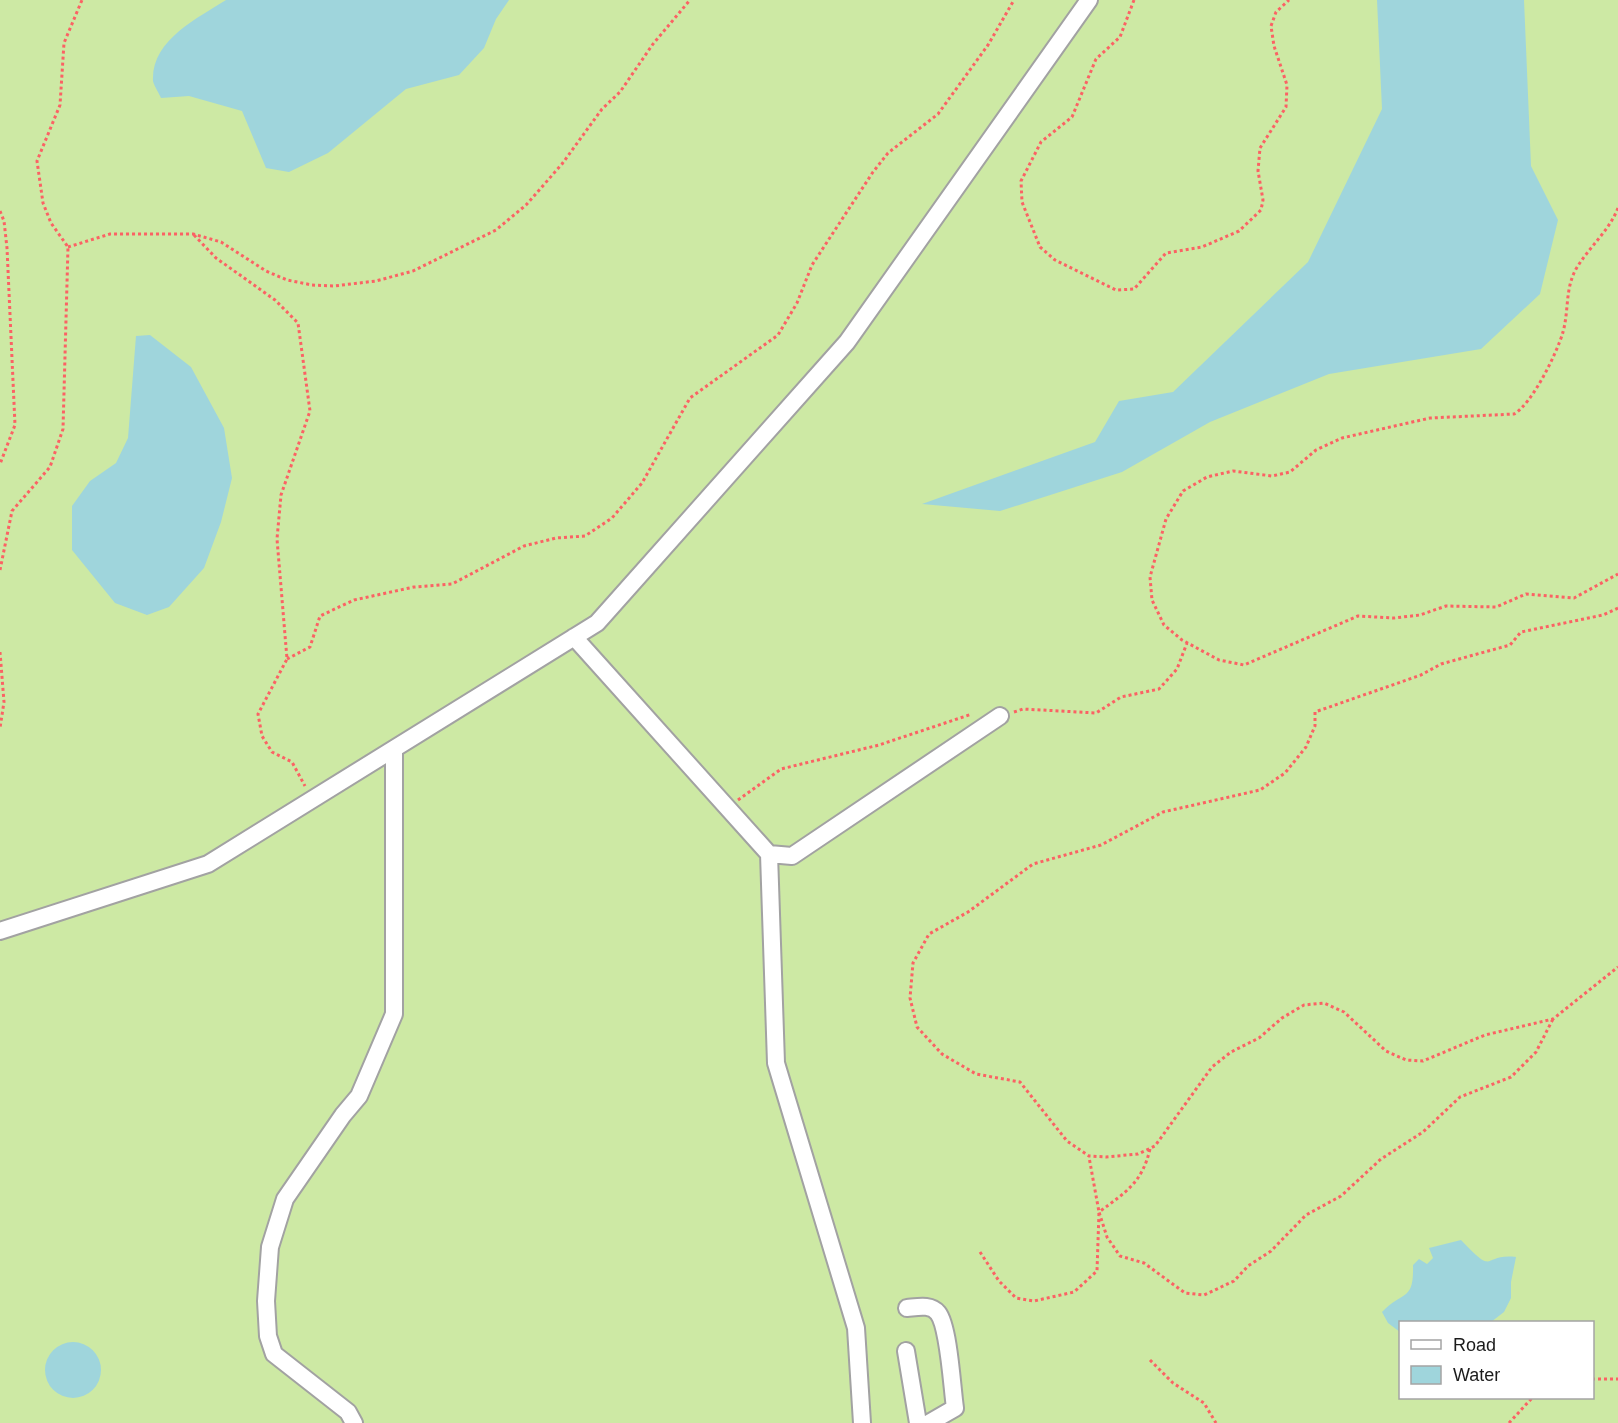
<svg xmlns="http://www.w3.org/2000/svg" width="1618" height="1423" font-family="Helvetica,sans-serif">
  <rect width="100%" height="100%" fill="#ede7e0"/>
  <path fill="#cde9a4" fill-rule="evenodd" d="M0 0H1618V1423H0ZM1400 1322H1592V1398H1400Z"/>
  <path fill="#9fd5dc" d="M226 0H509L496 19 484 48 459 75 406 89 328 153 289 172 266 168 242 111 189 96 161 98C159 93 154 86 153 81 151 40 198 18 226 0Z
    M1377 0H1524L1531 166 1558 220 1540 294 1481 349 1329 374 1210 422 1122 472 1000 511 922 504 1095 442 1119 401 1173 392 1308 262 1382 109Z
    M150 335 191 367 224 428 232 478 221 522 204 568 169 607 147 615 115 603 72 550V506L90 481 116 463 128 438 136 336Z
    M1461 1240C1497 1278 1481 1253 1516 1257L1511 1282V1298L1504 1312 1491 1322H1400V1332L1388 1323 1382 1312C1403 1290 1414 1302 1413 1265L1419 1259 1427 1264 1433 1258 1429 1248Z
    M45 1370a28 28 0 1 1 56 0a28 28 0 1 1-56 0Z"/>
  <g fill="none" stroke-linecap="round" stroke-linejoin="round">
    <g stroke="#a2a2a2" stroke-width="20">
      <path id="minor" d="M574 637 769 854 776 1063 856 1328 862 1423
        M769 854 792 856 1000 716
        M0 931 208 864 597 623 847 342 1089 0
        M907 1308C918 1307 931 1304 938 1313 949 1327 952 1388 955 1408L929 1423
        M906 1351 918 1423
        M354 1423 348 1412 274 1354 268 1336 266 1301 270 1247 285 1199 343 1115 359 1096 394 1014V749"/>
    </g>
    <path stroke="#fb6264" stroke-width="3" stroke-dasharray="3 3" stroke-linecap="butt" d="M1134 0 1120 37 1096 59 1072 117 1041 142 1021 181 1022 202 1040 247 1055 260 1116 290 1134 289 1166 253 1202 247 1239 231 1261 210 1263 200 1258 171 1260 148 1286 107 1287 85 1274 46 1271 26 1276 12 1289 0
      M1618 208C1609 231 1589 247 1576 269 1565 289 1569 310 1563 332 1557 353 1532 404 1514 414L1430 418 1342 438 1316 450 1290 472 1272 476 1233 471 1207 477 1183 491 1166 519 1150 577 1152 600 1164 625 1182 640 1219 660 1244 665 1358 616 1394 618 1420 615 1446 606 1496 607 1526 594 1574 598 1618 574
      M0 211 4 221 7 248 15 425 0 464
      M194 235 216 258 275 300 298 323 310 411 281 495 277 539 287 659 258 714 262 736 272 752 292 762 305 786
      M68 247 110 234H193L221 242 266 271 287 280 312 285 334 286 376 281 413 271 496 230 526 205 562 164 602 109 620 92 653 44 690 0
      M0 570 12 511 50 467 63 429 68 247 51 223 43 203 37 161 60 105 64 43 82 0
      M1618 608 1603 615 1521 632 1510 645 1441 664 1421 675 1315 712V726L1306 747 1285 773 1260 790 1163 812 1101 845 1033 864 968 912 929 934 913 963 910 998 917 1027 942 1054 976 1074 1020 1082 1067 1141 1089 1156 1106 1157 1138 1154 1155 1146 1212 1067 1231 1052 1259 1038 1282 1018 1304 1005 1324 1003 1344 1012 1386 1051 1406 1060 1423 1061 1485 1035 1553 1019 1618 967
      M0 652 4 702 0 728
      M287 659 310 647 320 616 354 600 414 587 452 584 524 546 556 538 585 536 612 518 642 483 690 398 778 335 797 303 812 265 873 172 888 153 938 114 988 45 1014 0
      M1014 712 1023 709 1096 713 1121 697 1159 689 1177 669 1187 643
      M738 800 781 769 879 745 972 714
      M1150 1149C1142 1183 1126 1192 1099 1212L1107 1237 1120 1256 1144 1263 1185 1293 1204 1295 1234 1281 1248 1266 1271 1251 1306 1215 1341 1196 1381 1159 1423 1132 1460 1097 1511 1077 1536 1052 1553 1019
      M980 1252 999 1281 1016 1298 1034 1301 1074 1292 1097 1271 1099 1212 1089 1157
      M1150 1360 1173 1383 1204 1403 1216 1423
      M1592 1379H1618
      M1509 1423 1532 1398"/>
    <use href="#minor" stroke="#fff" stroke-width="16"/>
  </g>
  <rect x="1399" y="1321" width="195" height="78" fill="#ffffff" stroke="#a4a4a4" stroke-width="1.5"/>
  <rect x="1411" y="1340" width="30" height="9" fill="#ffffff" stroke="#a4a4a4" stroke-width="1.5"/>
  <text x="1453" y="1351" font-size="18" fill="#1b1b1b">Road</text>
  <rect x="1411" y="1366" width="30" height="18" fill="#9fd5dc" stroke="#a4a4a4" stroke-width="1.5"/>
  <text x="1453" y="1381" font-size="18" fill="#1b1b1b">Water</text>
</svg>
